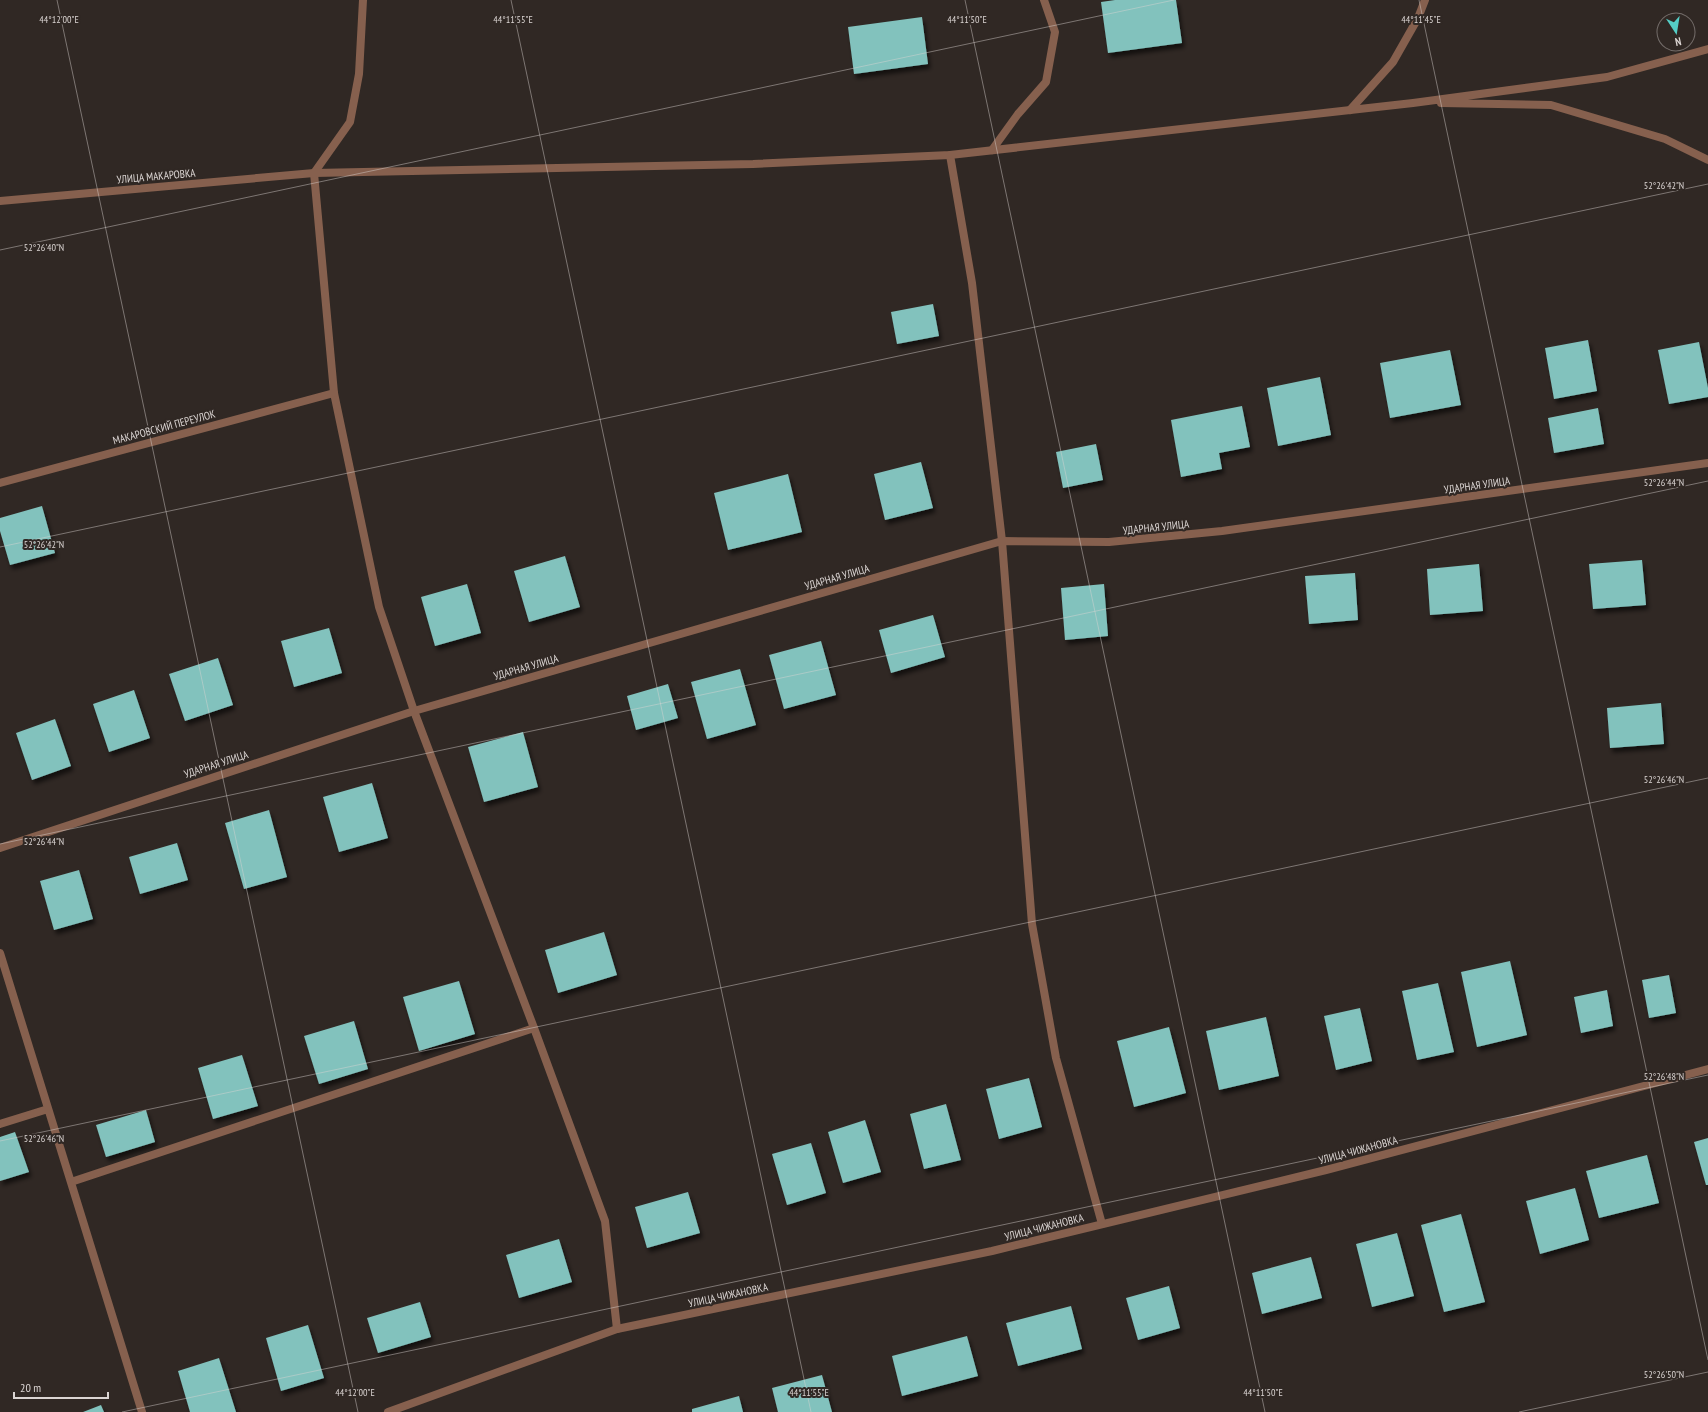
<svg xmlns="http://www.w3.org/2000/svg" width="1708" height="1412" font-family="'PT Sans Narrow',sans-serif">
  <defs>
    <filter id="shadow"><feDropShadow dx="2.5" dy="4.5" stdDeviation="2" flood-color="#0009"/></filter>
  </defs>
  <rect width="100%" height="100%" fill="#302824"/>
  <path fill="#82c2bd" filter="url(#shadow)" d="M1115 0H1176L1182 43 1108 53 1101 2Z
    M922 17 928 64 854 74 848 27Z
    M933 304 939 336 897 344 891 312Z
    M1588 340 1597 391 1554 399 1545 348Z
    M1699 342 1708 388V397L1669 404 1658 350Z
    M1450 350 1461 405 1390 418 1380 363Z
    M1320 377 1331 435 1278 446 1267 388Z
    M1242 406 1250 447 1219 453 1222 469 1181 477 1171 420Z
    M1598 408 1604 444 1554 453 1548 418Z
    M1096 444 1103 480 1063 488 1056 452Z
    M921 462 933 508 885 520 874 474Z
    M788 474 802 532 728 550 714 493Z
    M42 506 55 553 10 565 0 531V518Z
    M565 556 580 607 529 622 514 571Z
    M1642 560 1646 605 1593 609 1589 564Z
    M1479 564 1483 611 1430 615 1427 569Z
    M1355 573 1358 620 1309 624 1305 576Z
    M467 584 481 633 435 646 421 597Z
    M1104 584 1108 636 1065 640 1061 588Z
    M933 615 945 657 891 673 879 630Z
    M329 628 342 673 294 687 281 641Z
    M821 641 836 695 784 709 769 655Z
    M218 658 233 705 185 721 169 674Z
    M740 669 756 725 707 739 691 682Z
    M668 684 678 718 636 730 627 696Z
    M134 690 150 738 109 752 93 704Z
    M1661 703 1664 744 1610 748 1607 708Z
    M55 719 71 766 32 780 16 733Z
    M523 732 538 787 484 802 468 747Z
    M372 783 388 838 339 852 323 797Z
    M269 810 287 877 244 889 225 823Z
    M177 843 188 880 140 894 129 857Z
    M79 870 93 919 54 930 40 881Z
    M604 932 617 975 558 993 545 950Z
    M1510 961 1527 1035 1477 1047 1461 972Z
    M1669 975 1676 1013 1649 1018 1642 980Z
    M459 981 475 1034 419 1051 403 997Z
    M1438 983 1454 1052 1417 1060 1402 991Z
    M1607 990 1613 1026 1581 1033 1574 997Z
    M1360 1008 1372 1061 1336 1070 1324 1016Z
    M1266 1017 1279 1076 1219 1090 1206 1031Z
    M354 1021 368 1069 319 1084 304 1036Z
    M1169 1027 1186 1093 1134 1107 1117 1041Z
    M242 1055 258 1106 213 1119 198 1068Z
    M1029 1078 1042 1127 999 1139 986 1089Z
    M946 1104 961 1160 924 1169 910 1114Z
    M146 1110 155 1142 106 1157 96 1125Z
    M865 1120 881 1172 843 1183 828 1132Z
    M15 1132 29 1172 0 1181V1137Z
    M1708 1138V1185H1706L1694 1142Z
    M811 1143 826 1193 787 1205 772 1154Z
    M1647 1155 1659 1203 1599 1218 1586 1171Z
    M1575 1188 1589 1240 1540 1254 1526 1201Z
    M688 1192 700 1233 647 1248 635 1207Z
    M1461 1214 1485 1302 1444 1312 1421 1225Z
    M1397 1233 1414 1296 1372 1307 1356 1244Z
    M559 1239 572 1282 519 1298 506 1255Z
    M1311 1257 1322 1298 1262 1314 1252 1273Z
    M1169 1286 1180 1328 1138 1340 1126 1298Z
    M420 1302 431 1337 378 1353 367 1318Z
    M1071 1306 1082 1349 1018 1366 1006 1323Z
    M308 1325 324 1378 281 1391 266 1338Z
    M967 1336 978 1376 902 1396 892 1356Z
    M219 1358 236 1412H190L178 1371Z
    M822 1375 832 1412H778L772 1388Z
    M739 1396 743 1412H692V1409Z
    M101 1405 104 1412H83Z"/>
  <g fill="none" stroke-linecap="round" stroke-linejoin="round">
    <path stroke="#86604e" stroke-width="8" d="M363 0 359 74 350 122 314 173 334 393 379 607 414 711 534 1028 605 1221 617 1329
      M1350 110 1393 62 1418 18 1425 0
      M992 150 1018 114 1046 82 1055 32 1044 0
      M950 155 972 283 1002 541 1032 924 1056 1058 1102 1224"/>
    <path stroke="#86604e" stroke-width="8" d="M1441 103 1551 105 1665 139 1708 160
      M0 201 314 173 753 164 950 155 1413 103 1607 77 1708 49
      M0 483 334 393
      M0 848 414 711 1002 541 1109 542 1222 531 1708 463
      M0 953 142 1412
      M0 1124 48 1109
      M71 1182 534 1028
      M388 1412 617 1329 992 1251 1326 1170 1708 1069"/>
  </g>
  <path fill="none" stroke="#dbd5d3" stroke-width="1" stroke-opacity="0.45" d="M57 0 358 1412M511 0 811 1412M965 0 1265 1412M1419 0 1708 1360M0 250 1174 0M0 547 1708 184M0 844 1708 481M0 1141 1708 778M122 1412 1708 1075M1519 1412 1708 1372"/>
  <g text-anchor="middle" dominant-baseline="central" stroke-width="4" stroke-linejoin="round" paint-order="stroke">
    <g font-size="11" fill="#dbd5d3" stroke="#302824">
      <text transform="translate(156 176) rotate(-5)">УЛИЦА МАКАРОВКА</text>
      <text transform="translate(164 427) rotate(-15)">МАКАРОВСКИЙ ПЕРЕУЛОК</text>
      <text transform="translate(1477 485) rotate(-8)">УДАРНАЯ УЛИЦА</text>
      <text transform="translate(1156 527) rotate(-6)">УДАРНАЯ УЛИЦА</text>
      <text transform="translate(837 577) rotate(-16)">УДАРНАЯ УЛИЦА</text>
      <text transform="translate(526 667) rotate(-16)">УДАРНАЯ УЛИЦА</text>
      <text transform="translate(216 764) rotate(-18)">УДАРНАЯ УЛИЦА</text>
      <text transform="translate(1358 1150) rotate(-15)">УЛИЦА ЧИЖАНОВКА</text>
      <text transform="translate(1044 1227) rotate(-14)">УЛИЦА ЧИЖАНОВКА</text>
      <text transform="translate(728 1295) rotate(-12)">УЛИЦА ЧИЖАНОВКА</text>
    </g>
  </g>
  <g font-size="10" text-anchor="middle" fill="#dbd5d3" stroke="#302824" stroke-width="4" stroke-linejoin="round" paint-order="stroke">
    <text x="59" y="23">44°12'00"E</text>
    <text x="513" y="23">44°11'55"E</text>
    <text x="967" y="23">44°11'50"E</text>
    <text x="1421" y="23">44°11'45"E</text>
    <text x="1664" y="189">52°26'42"N</text>
    <text x="44" y="251">52°26'40"N</text>
    <text x="1664" y="486">52°26'44"N</text>
    <text x="44" y="548">52°26'42"N</text>
    <text x="1664" y="783">52°26'46"N</text>
    <text x="44" y="845">52°26'44"N</text>
    <text x="1664" y="1080">52°26'48"N</text>
    <text x="44" y="1142">52°26'46"N</text>
    <text x="1664" y="1378">52°26'50"N</text>
    <text x="355" y="1396">44°12'00"E</text>
    <text x="809" y="1396">44°11'55"E</text>
    <text x="1263" y="1396">44°11'50"E</text>
  </g>
  <g transform="translate(1676 32) rotate(168)"><circle r="19" fill="#302824" stroke="#746d6a"/>
  <path d="M0-3L7 15L0 10L-7 15Z" fill="#55cec6"/>
  <text y="-6" font-size="11" font-weight="bold" text-anchor="middle" fill="#dbd5d3">N</text>
  </g>
  <path d="M14 1392v6h94v-6" fill="none" stroke="#dbd5d3" stroke-width="2"/>
  <text x="20" y="1392" font-size="12" fill="#dbd5d3" stroke="#302824" stroke-width="3" paint-order="stroke">20 m</text>
</svg>
